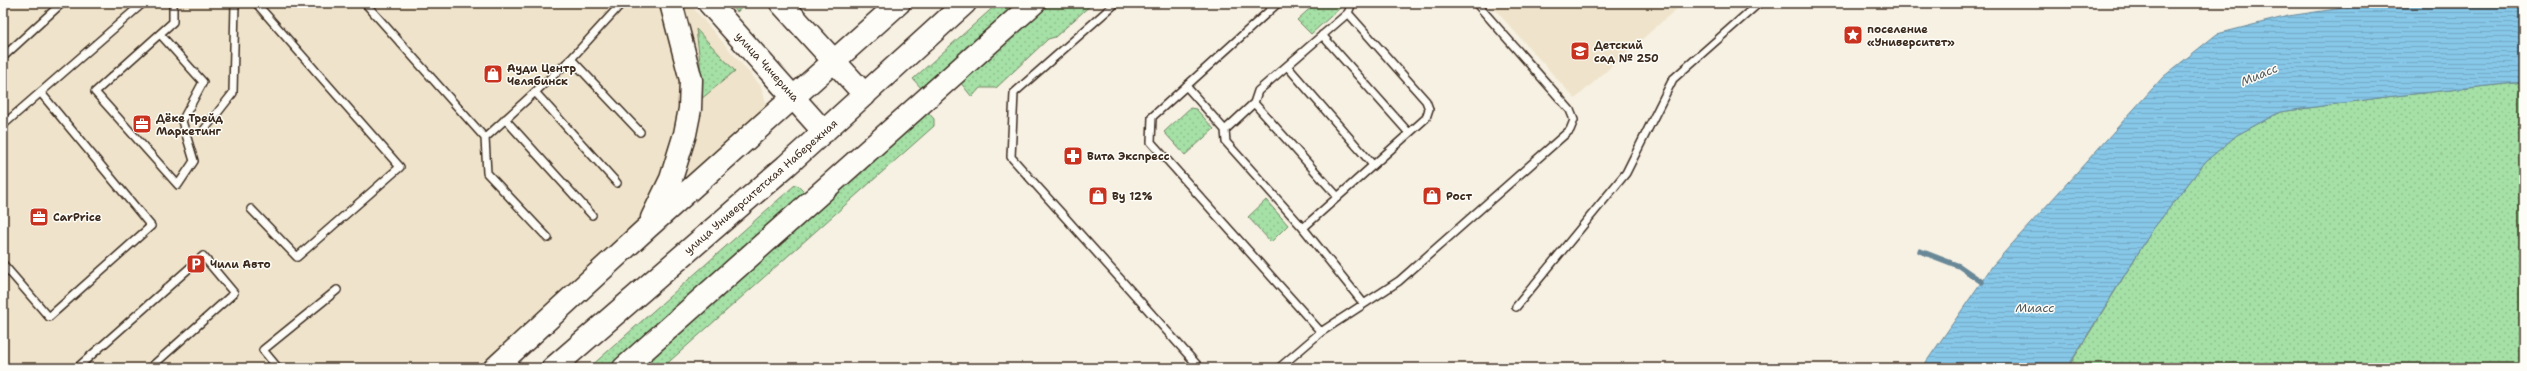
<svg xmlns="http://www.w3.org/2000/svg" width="2527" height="371" font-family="'Shantell Sans',sans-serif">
  <defs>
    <pattern id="green-dots" width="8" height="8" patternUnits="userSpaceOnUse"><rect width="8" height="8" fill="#a5e0a6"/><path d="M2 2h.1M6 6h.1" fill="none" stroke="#8fc08e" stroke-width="1.8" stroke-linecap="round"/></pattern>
    <pattern id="water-rules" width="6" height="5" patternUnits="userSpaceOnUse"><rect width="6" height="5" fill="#87c7e8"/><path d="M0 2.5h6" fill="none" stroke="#75abc7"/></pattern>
  </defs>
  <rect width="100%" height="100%" fill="#f7f1e3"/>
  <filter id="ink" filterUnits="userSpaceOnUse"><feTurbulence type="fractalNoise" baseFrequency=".025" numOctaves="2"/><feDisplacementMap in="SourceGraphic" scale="8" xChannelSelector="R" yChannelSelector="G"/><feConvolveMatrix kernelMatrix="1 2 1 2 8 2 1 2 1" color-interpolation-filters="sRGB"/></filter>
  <g filter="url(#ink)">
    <path fill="#efe4cb" d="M3 3H689L761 86 766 102V115L760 130 480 368H3Z
      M1489 3H1683L1575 99Z"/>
    <path fill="url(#green-dots)" stroke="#708562" d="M730 3H743L745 5 737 12Z
      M998 3H1019L922 89 913 79Z
      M1047 3H1093L1055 37 1048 39 996 88H980L972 97 960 82Z
      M1316 3H1341L1340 8 1311 34 1297 20Z
      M696 29 735 71 700 100V62Z
      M2524 82V368H2068L2153 229 2206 161 2237 135 2280 112 2386 97Z
      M1190 108 1196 109 1214 129 1185 155 1164 132Z
      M927 111 934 119V126L662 368H639Z
      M796 184 805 193 609 368H589Z
      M1266 200 1288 225 1271 242 1248 217Z"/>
    <path fill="url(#water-rules)" stroke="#698897" d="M2377 3H2524V82L2386 97 2280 112 2237 135 2206 161 2153 229 2067 368H1922L1993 265 2163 77 2217 34 2288 16Z"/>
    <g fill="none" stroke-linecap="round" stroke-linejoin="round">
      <path stroke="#698897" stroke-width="5.5" d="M1920 251 1959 266 1982 282"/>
      <g stroke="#3b2a1e" stroke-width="10">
        <path id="lane" d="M365 3 485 138 571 59 622 3
          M1116 3 1014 93 1011 157 1200 368
          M1278 3 1152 117 1151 142 1321 332 1279 368
          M1348 13 1426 101 1429 109 1426 118 1303 228 1364 304
          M160 34 203 82 182 121 194 161 178 185 95 92 173 22V3
          M1322 35 1409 133
          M3 57 62 3
          M571 59 640 132
          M1287 66 1373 165
          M1186 86 1225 130
          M535 92 617 183
          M1254 103 1338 197
          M505 119 592 215
          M3 125 143 3
          M204 130 233 93 235 3
          M485 138 487 173 548 238
          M251 209 297 257 400 167 256 3
          M1303 228 1226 142 1225 130 1254 103 1258 91 1348 13 1352 3
          M3 264 49 317 151 226 41 93
          M1516 307 1626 173 1673 79 1759 3
          M1321 332 1399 281 1570 130 1574 120 1570 110 1476 3
          M78 367 203 256 234 293 150 368
          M278 368 263 350 337 290"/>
      </g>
      <g stroke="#3b2a1e" stroke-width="25">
        <path id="primary" d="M709 3 824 132
          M781 3 865 95
          M652 218 671 179 685 134 690 109 691 80 671 3
          M495 368 647 228 899 3
          M553 368 786 166 965 3
          M624 368 1034 3"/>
      </g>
      <use href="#lane" stroke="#fdfcf7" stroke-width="7"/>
      <use href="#primary" stroke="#fdfcf7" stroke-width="22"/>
    </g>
  </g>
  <defs>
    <g id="sight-square" transform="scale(1)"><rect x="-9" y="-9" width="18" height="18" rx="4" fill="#c8321e" stroke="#fdfcf7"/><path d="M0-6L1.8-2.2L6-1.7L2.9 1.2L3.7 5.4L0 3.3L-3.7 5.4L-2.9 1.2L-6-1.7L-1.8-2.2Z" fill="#fff"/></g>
    <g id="school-square" transform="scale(1)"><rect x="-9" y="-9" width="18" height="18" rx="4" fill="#c8321e" stroke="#fdfcf7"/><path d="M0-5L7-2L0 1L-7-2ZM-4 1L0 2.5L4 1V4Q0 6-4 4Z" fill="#fff"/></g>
    <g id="shop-square" transform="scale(1)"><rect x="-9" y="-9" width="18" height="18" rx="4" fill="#c8321e" stroke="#fdfcf7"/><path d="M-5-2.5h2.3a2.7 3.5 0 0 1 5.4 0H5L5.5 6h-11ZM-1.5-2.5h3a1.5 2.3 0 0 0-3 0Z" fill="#fff"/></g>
    <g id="office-square" transform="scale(1)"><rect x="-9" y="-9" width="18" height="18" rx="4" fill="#c8321e" stroke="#fdfcf7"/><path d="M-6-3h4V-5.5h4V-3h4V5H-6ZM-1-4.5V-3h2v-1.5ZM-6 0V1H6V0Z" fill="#fff"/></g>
    <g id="pharmacy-square" transform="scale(1)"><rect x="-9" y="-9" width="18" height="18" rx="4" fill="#c8321e" stroke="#fdfcf7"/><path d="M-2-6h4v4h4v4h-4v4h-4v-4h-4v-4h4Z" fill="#fff"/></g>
    <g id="parking-square" transform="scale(1)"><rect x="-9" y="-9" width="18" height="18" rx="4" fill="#c8321e" stroke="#fdfcf7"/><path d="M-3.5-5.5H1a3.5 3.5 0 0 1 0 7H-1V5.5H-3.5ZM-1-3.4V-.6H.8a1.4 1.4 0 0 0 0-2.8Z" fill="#fff"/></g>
  </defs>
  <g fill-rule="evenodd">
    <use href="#sight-square" x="1853" y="35"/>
    <use href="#school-square" x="1580" y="51"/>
    <use href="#shop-square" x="493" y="74"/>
    <use href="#office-square" x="142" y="124"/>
    <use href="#pharmacy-square" x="1073" y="156"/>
    <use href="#shop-square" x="1098" y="196"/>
    <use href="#shop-square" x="1432" y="196"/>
    <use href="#office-square" x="39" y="217"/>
    <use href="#parking-square" x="196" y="264"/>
  </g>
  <g text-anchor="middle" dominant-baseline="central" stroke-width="3" stroke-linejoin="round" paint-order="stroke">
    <g font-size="11" font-weight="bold" fill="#3b2a1e" stroke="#fdfcf7" text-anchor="start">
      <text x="1867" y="29">поселение<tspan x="1867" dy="13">«Университет»</tspan></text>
      <text x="1594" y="45">Детский<tspan x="1594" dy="13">сад № 250</tspan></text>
      <text x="507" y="68">Ауди Центр<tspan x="507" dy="13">Челябинск</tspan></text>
      <text x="156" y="118">Дёке Трейд<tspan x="156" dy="13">Маркетинг</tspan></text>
      <text x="1087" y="156">Вита Экспресс</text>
      <text x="1112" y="196">Ву 12%</text>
      <text x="1446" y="196">Рост</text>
      <text x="53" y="217">CarPrice</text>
      <text x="210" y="264">Чили Авто</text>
    </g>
    <g font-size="11" fill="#3b2a1e" stroke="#fdfcf7">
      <text transform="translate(767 67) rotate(48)">улица Чичерина</text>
      <text transform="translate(761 187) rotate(-41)">улица Университетская Набережная</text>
    </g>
    <g font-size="12" font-style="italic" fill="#52595b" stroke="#fdfcf7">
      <text transform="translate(2259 75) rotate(-23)">Миасс</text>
      <text x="2035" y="308">Миасс</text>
    </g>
  </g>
  <rect width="2527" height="371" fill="none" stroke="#fdfcf7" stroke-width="16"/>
  <rect x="8" y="8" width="2511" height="355" fill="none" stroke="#3b2a1e" stroke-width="1.5" filter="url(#ink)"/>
</svg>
